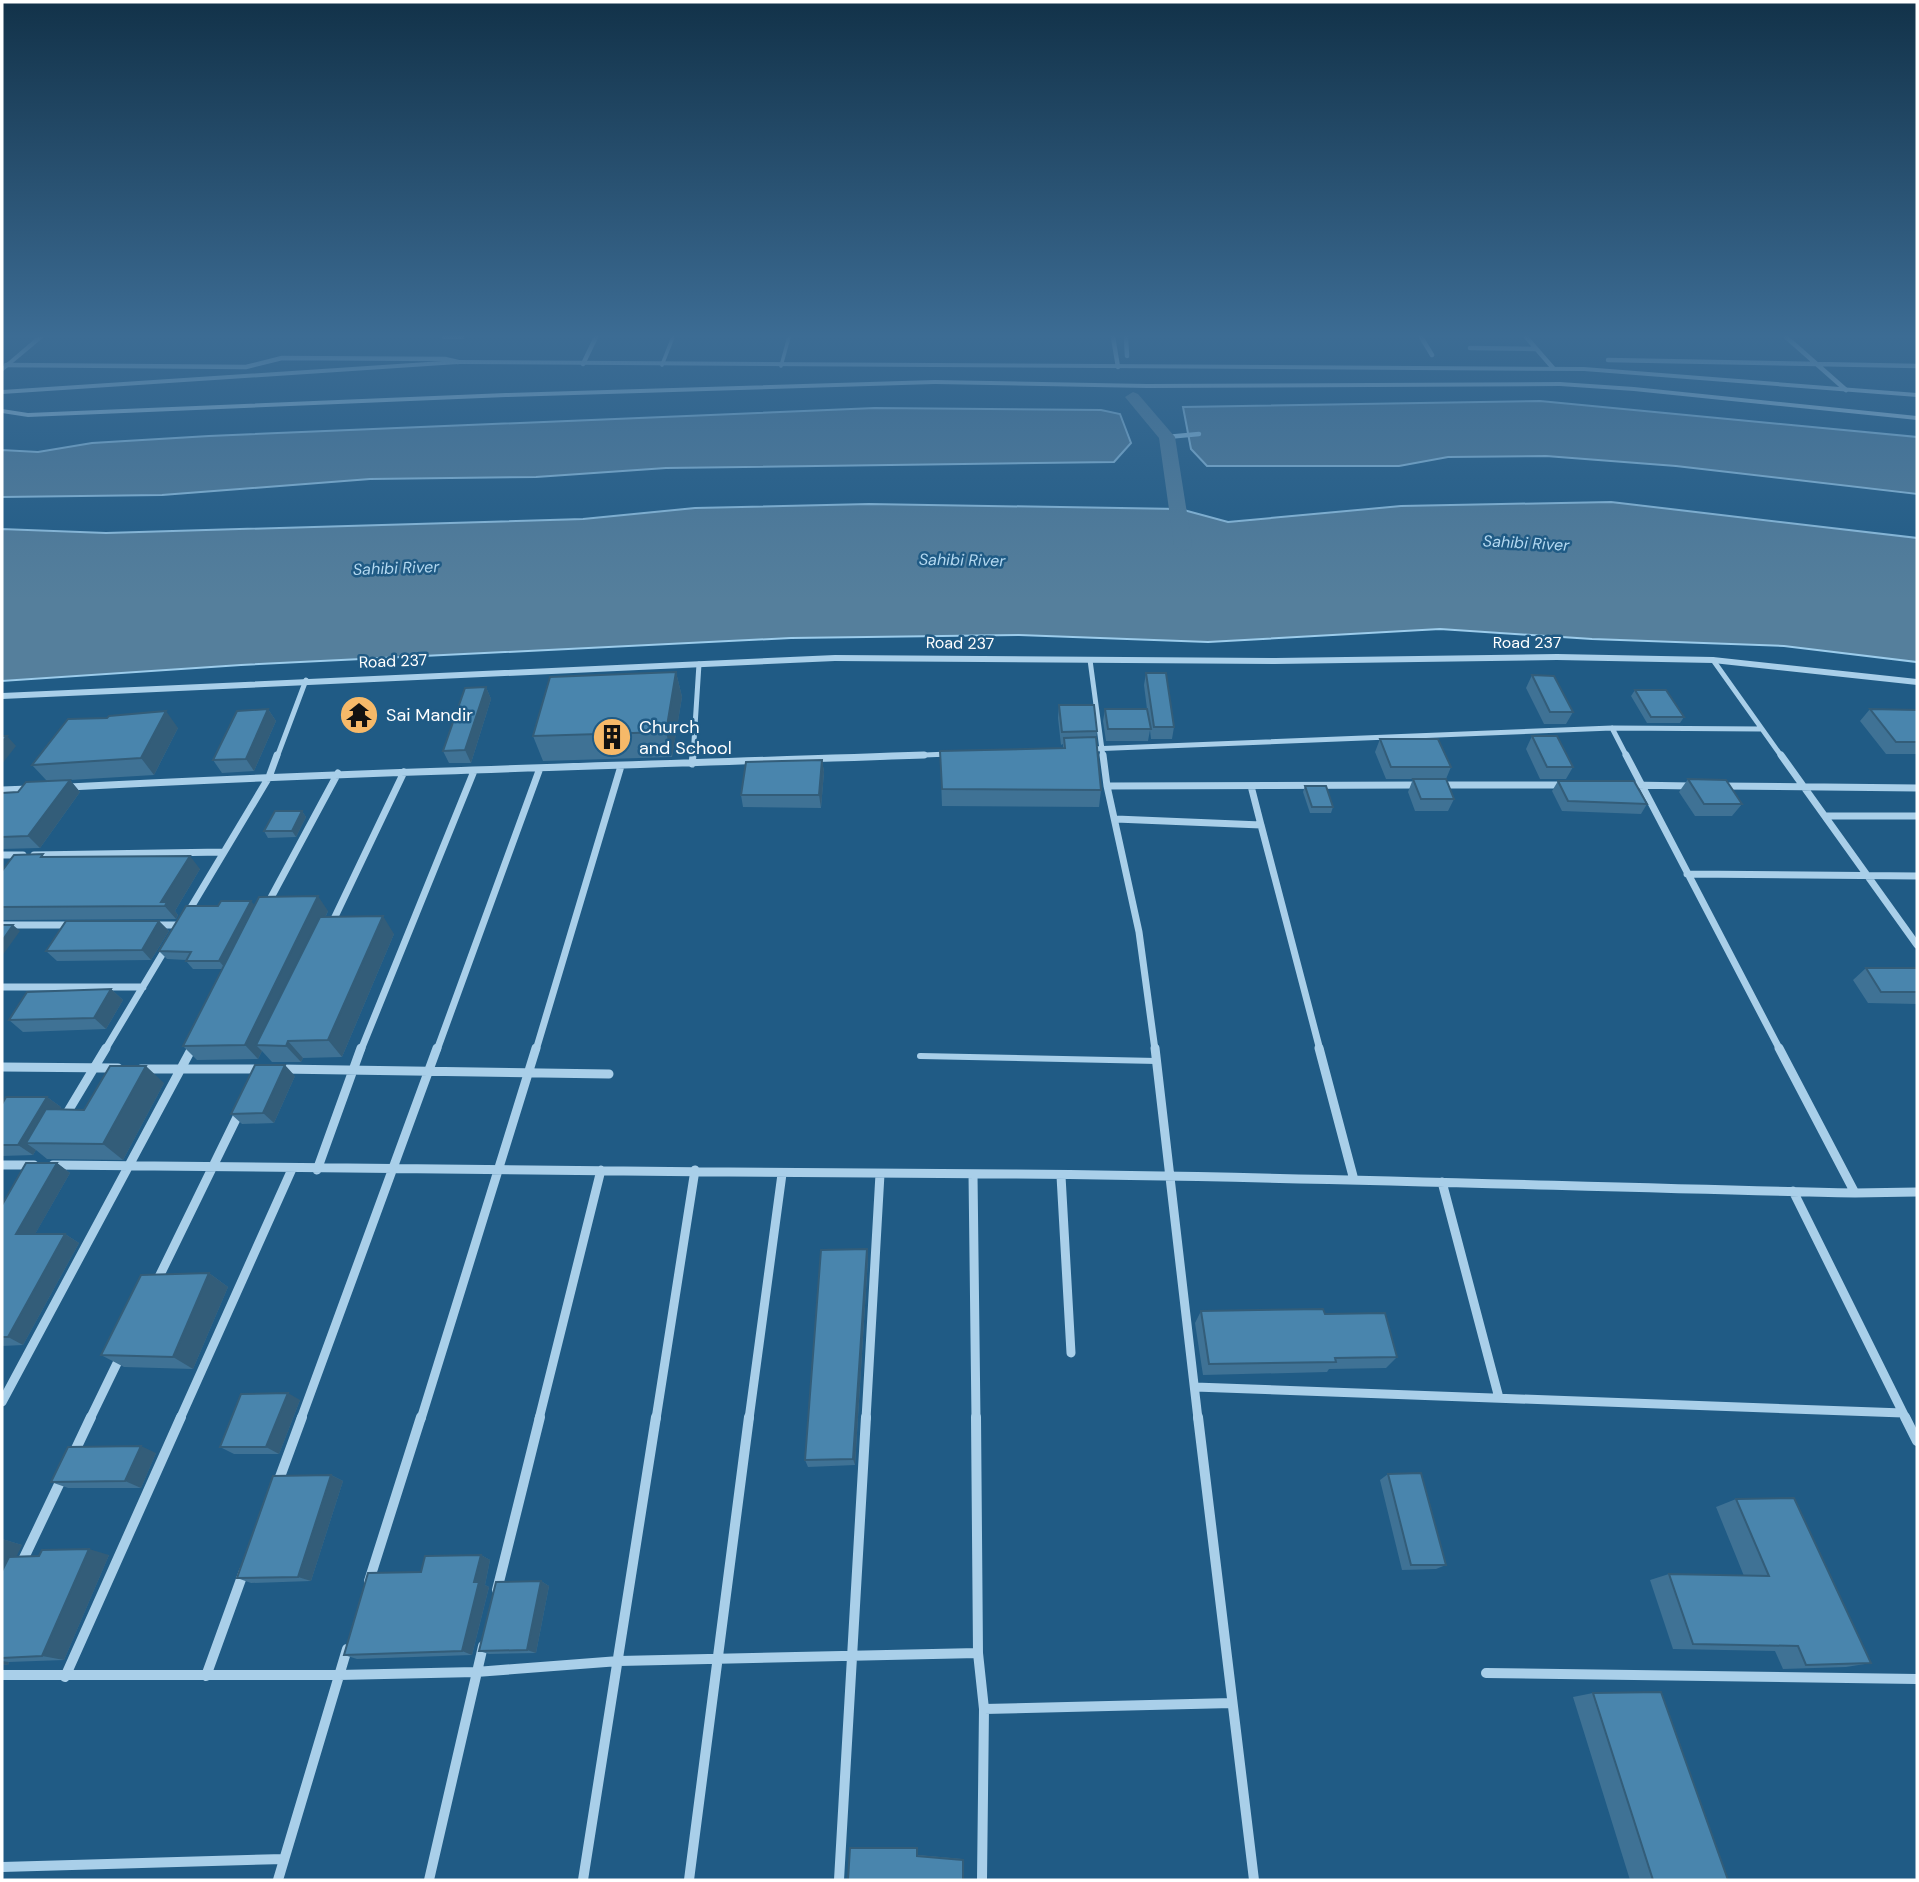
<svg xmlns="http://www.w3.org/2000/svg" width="1919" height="1882" font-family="'DM Sans',sans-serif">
  <rect width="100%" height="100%" fill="#205b85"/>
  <path fill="#557f9c" stroke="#9ccceb" stroke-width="2" d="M1540 401 1917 437V494L1676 466 1546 456 1448 457 1399 466H1207L1191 449 1183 407Z
    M875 408 1101 410 1120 414 1131 443 1114 462 666 468 536 477 370 479 162 495 2 497V450L38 452 92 443 209 436Z
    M1611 502 1917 538V662L1784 646 1592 639 1440 629 1208 642 1019 635 791 638 241 665 2 681V529L106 533 583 519 695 508 869 504 1180 509 1228 522 1401 506Z"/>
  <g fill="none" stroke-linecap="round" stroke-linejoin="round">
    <path stroke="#9ccceb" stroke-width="4.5" d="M1126 337 1127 356
      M1167 437 1199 434"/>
    <path fill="#557f9c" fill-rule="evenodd" d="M1133 392 1138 394 1175 437 1192 545 1190 549 1183 551 1174 545 1159 438 1125 397Z"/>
    <path stroke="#a9cfe9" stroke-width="3.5" d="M662 365 673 337
      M781 366 789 337"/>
    <path stroke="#a9cfe9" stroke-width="6" d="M920 1056 1157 1061"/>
    <path stroke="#a9cfe9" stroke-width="4.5" d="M444 337H462
      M1113 337 1118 367
      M1421 337 1432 355
      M1526 337 1553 368
      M1786 337 1846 390
      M1470 348 1536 349
      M1608 360 1917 366
      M583 364 596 337
      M6 365 246 367 282 358 445 359 458 362"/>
    <path stroke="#a9cfe9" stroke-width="5" d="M1090 660 1103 757
      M1713 660 1782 757
      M1612 728 1627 757
      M1090 749 1612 728 1761 729
      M277 757 306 680
      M693 757 699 664
      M875 757 949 754"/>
    <path stroke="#a9cfe9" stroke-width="7" d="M1103 755 1107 786 1139 932 1155 1050
      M1626 755 1780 1050
      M1781 755 1917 945
      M692 764 693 755
      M1441 785H1565
      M1630 785 1691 786
      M1107 786 1418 785
      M1251 786 1261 825
      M1721 786 1917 788
      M69 787C354 772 639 765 924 755
      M2 790 29 789
      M1825 816H1917
      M1116 819 1261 825 1320 1050
      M2 855H23
      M34 855 223 852
      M1687 874 1917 876
      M267 905 338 773
      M187 914 269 777 277 755
      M332 923 404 772
      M2 925H71
      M156 925H180
      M2 987H143
      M105 1050 166 948
      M191 1050 193 1046
      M361 1050 474 771
      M437 1050 540 768
      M536 1050 621 766"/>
    <path stroke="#a9cfe9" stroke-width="9" d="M1155 1048 1198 1419
      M1319 1048 1354 1180
      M1779 1048 1855 1193
      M2 1067 118 1068
      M141 1069H262
      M281 1069 609 1074
      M64 1118 106 1048
      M2 1165H34
      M53 1165C373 1171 693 1171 1013 1174 1294 1176 1574 1187 1855 1193L1917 1192
      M317 1170 361 1048
      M973 1174 976 1419
      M1061 1176 1071 1353
      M1442 1182 1499 1398
      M1793 1191 1906 1419
      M157 1281 239 1113
      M1195 1387 1903 1413
      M2 1402 192 1048
      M90 1419 121 1355
      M180 1419 292 1169
      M301 1419 437 1048
      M421 1419 536 1048
      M539 1419 601 1170
      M656 1419 695 1170
      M749 1419 782 1174
      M866 1419 880 1174"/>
    <path stroke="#a9cfe9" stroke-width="10" d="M976 1417 978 1653 984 1709 982 1880
      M1198 1417 1254 1880
      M1905 1417 1917 1441
      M73 1455 91 1417
      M277 1485 302 1417
      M22 1562 62 1478
      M369 1581 421 1417
      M497 1590 540 1417
      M1486 1673 1917 1679
      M2 1675H339L476 1672 619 1661 978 1653
      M206 1676 244 1571
      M65 1677 181 1417
      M984 1709 1232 1703
      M2 1867 284 1859
      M278 1880 347 1649
      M429 1880 483 1646
      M583 1880 656 1417
      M689 1880 749 1417
      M839 1880 866 1417"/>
    <path fill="#a9cfe9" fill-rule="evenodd" d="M37 337H44L2 372V367Z
      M458 360 1584 367 1917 393V397L1584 371 458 364 2 394V390Z
      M935 380 1147 384 1560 382 1634 387 1917 416V420L1634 391 1560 386 1147 388 935 384 506 397 28 417 2 413V409L28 413 506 393Z
      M1557 654 1713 657 1917 679V685L1713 663 1557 660 1275 664 835 661 2 699V693L835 655 1275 658Z"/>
  </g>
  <path fill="#3f7295" d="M676 672 682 697 672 757 543 761 533 736Z
    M1146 673 1174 727 1172 739H1151L1150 730 1148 741H1106L1103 721 1105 709H1147L1144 685Z
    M1532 675 1573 712 1566 724H1544L1526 688Z
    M486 687 491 699 471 763H449L443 751Z
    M1635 690 1684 717 1680 723H1647L1631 696Z
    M1059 705 1097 731 1096 740 1101 790 1099 807 942 806 940 751 1063 748V744L1061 745 1058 718Z
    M268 709 276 721 254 771 222 773 213 760Z
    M1870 709 1917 710V754H1886L1860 721Z
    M178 728 154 775 70 780 80 792 40 848 2 849V793L18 792 47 781 32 765Z
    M1532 736 1573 767 1566 779H1540L1526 749Z
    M1380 739 1451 767 1446 779 1454 799 1448 811H1415L1408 792 1413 779H1386L1375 752Z
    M822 760 824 772 821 808 743 807 741 795Z
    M1688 779 1742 804 1732 816H1695L1679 792Z
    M1558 781 1647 804 1641 814 1562 811 1552 791Z
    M1305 786 1333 807 1331 813H1310L1303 792Z
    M302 811 306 817 296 837 268 838 264 831Z
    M46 857 200 869 175 911 178 915 176 919 2 920V871Z
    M255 905 328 911 326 916 394 934 342 1057 303 1058 301 1062H272L262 1051 258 1059 197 1060 183 1046 222 969H193L186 961V960L167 959 159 951Z
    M159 921 169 931 151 960 57 961 46 951Z
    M1866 968H1917V1004L1868 1003 1853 980Z
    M111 989 123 1000 106 1029 23 1032 9 1020Z
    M295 1076 274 1123 242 1124 231 1114Z
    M164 1083 123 1160 47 1159 36 1150 33 1155 2 1156V1104L47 1097 61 1107 60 1109 84 1110Z
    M57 1163 70 1173 35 1234H65L79 1243 23 1345 2 1346V1205Z
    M867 1249 868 1258 855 1465 808 1467 805 1460Z
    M209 1273 228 1287 193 1369 124 1367 101 1355Z
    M1201 1311 1325 1314 1397 1357 1386 1368 1329 1369 1327 1372 1203 1375 1195 1323Z
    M300 1400 279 1454H234L220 1447Z
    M156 1453 141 1488H68L51 1482Z
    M1388 1474 1446 1565 1436 1569 1402 1570 1380 1480Z
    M331 1475 343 1481 311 1581 251 1583 237 1578Z
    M1736 1499 1871 1663 1846 1667 1783 1669 1775 1651 1673 1649 1650 1580 1669 1574 1744 1576 1716 1507Z
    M2 1539 22 1545 16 1556 109 1555 64 1660 9 1662 8 1665 2 1664Z
    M481 1555 490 1560 485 1585 489 1587 472 1655 357 1659 344 1655 421 1572Z
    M541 1581 549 1586 536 1653 489 1654 479 1651Z
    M1593 1693 1728 1880H1630L1573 1697Z
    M850 1848H918V1855L962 1859 963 1880Z"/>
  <path fill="#335d79" d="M676 672 682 697 672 757 666 732Z
    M486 687 491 699 471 763 465 750Z
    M268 709 276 721 254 771 246 759Z
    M166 711 178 728 154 775 141 758Z
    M7 736 16 746 2 764V742Z
    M822 760 824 772 821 808 819 795Z
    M70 780 80 792 40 848 28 836Z
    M302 811 306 817 296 837 292 831Z
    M190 856 200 869 175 911 178 915 176 919 161 902Z
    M318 896 328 911 264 1045H256L262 1051 258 1059 245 1045Z
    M251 901 258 909 226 969 219 961Z
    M383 916 394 934 342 1057 328 1040Z
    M159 921 169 931 151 960 142 950Z
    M13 925 20 931 2 956V941Z
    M111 989 123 1000 106 1029 94 1018Z
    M288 1041 303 1058 301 1062 286 1046Z
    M285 1065 295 1076 274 1123 263 1113Z
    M146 1066 164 1083 123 1160 103 1144Z
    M47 1097 61 1107 40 1143H26L36 1150 33 1155 18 1145Z
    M57 1163 70 1173 30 1243 16 1234Z
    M65 1234 79 1243 23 1345 8 1337Z
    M867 1249 868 1258 855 1465 853 1459Z
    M209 1273 228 1287 193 1369 173 1357Z
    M288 1393 300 1400 279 1454 266 1447Z
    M141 1446 156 1453 141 1488 125 1481Z
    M331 1475 343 1481 311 1581 298 1577Z
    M2 1539 22 1545 2 1587Z
    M89 1549 109 1555 64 1660 42 1656Z
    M481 1555 490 1560 485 1585 489 1587 472 1655 462 1651 474 1582Z
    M541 1581 549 1586 536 1653 527 1650Z
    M2 1661 9 1662 8 1665 2 1664Z"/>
  <path fill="#4985ad" stroke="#335d79" stroke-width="2" d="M676 672 666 732 533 736 550 677Z
    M1146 673H1166L1174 727H1154Z
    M1532 675 1554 676 1573 712H1550Z
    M486 687 465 750 443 751 465 688Z
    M1635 690H1666L1684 717H1651Z
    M1059 705H1094L1097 731 1062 732Z
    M268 709 246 759 213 760 237 711Z
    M1105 709H1147L1151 729H1108Z
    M1870 709 1917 710V742H1896Z
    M166 711 141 758 32 765 68 719 107 718 109 716Z
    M2 736H7L2 742Z
    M1532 736H1557L1573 767H1547Z
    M1096 737 1101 790 942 789 940 751 1065 748 1064 738Z
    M1380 739H1438L1451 767H1391Z
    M822 760 819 795H741L746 762Z
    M1413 779H1446L1454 799H1421Z
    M1688 779 1726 780 1742 804H1704Z
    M70 780 28 836 2 837V793L18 792 26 782Z
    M1558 781H1634L1647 804 1568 801Z
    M1305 786H1326L1333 807H1312Z
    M275 811H302L292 831H264Z
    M43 854 41 857 190 856 161 902H167L165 906 2 907V871L14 855Z
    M318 896 245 1045 183 1046 259 897Z
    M221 901H251L219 961H186L191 952 159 951 186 906H218Z
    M383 916 328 1040 288 1041 286 1046 256 1045 320 917Z
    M66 921H159L142 950 46 951Z
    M2 925H13L2 941Z
    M1866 968H1917V992H1881Z
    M111 989 94 1018 9 1020 27 992Z
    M255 1065H285L263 1113 231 1114Z
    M110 1066H146L103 1144 26 1143 46 1109 84 1110Z
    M6 1097H47L18 1145H2V1104Z
    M26 1163H57L16 1234H65L8 1337H2V1205Z
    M867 1249 853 1459 805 1460 821 1250Z
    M209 1273 173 1357 101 1355 141 1275Z
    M1323 1309 1325 1314 1385 1313 1397 1357 1335 1358 1336 1362 1209 1364 1201 1311Z
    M288 1393 266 1447H220L241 1394Z
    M141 1446 125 1481 51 1482 68 1447Z
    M1421 1473 1446 1565H1411L1388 1474Z
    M331 1475 298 1577 237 1578 273 1476Z
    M1794 1498 1871 1663 1806 1665 1798 1646 1693 1644 1669 1574 1769 1576 1736 1499Z
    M89 1549 42 1656 2 1658V1571L9 1557 39 1556 42 1550Z
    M481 1555 474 1582H479L462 1651 344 1655 368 1573 421 1572 425 1556Z
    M541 1581 527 1650 479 1651 496 1582Z
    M1661 1692 1728 1880H1653L1593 1693Z
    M850 1848H917V1856L963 1860V1880H848Z"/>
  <linearGradient id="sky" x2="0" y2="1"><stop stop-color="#123249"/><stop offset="0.56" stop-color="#3c6c94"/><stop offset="1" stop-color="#3c6c94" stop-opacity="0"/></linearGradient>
  <rect width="1919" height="600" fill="url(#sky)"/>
  <defs>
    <g id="temple-disc" transform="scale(2.0125)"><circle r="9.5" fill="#f6b969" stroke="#205b85"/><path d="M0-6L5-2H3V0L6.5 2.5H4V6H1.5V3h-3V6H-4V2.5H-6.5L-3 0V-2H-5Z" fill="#111"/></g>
    <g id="building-disc" transform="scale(2.0125)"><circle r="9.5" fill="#f6b969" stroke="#205b85"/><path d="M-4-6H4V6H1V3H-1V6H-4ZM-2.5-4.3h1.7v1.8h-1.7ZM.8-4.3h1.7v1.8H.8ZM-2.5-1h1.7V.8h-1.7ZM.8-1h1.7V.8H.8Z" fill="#111"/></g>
  </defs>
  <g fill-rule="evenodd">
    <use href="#temple-disc" x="359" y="715"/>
    <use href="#building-disc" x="612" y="737"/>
  </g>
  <g text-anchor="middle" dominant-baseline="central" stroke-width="5" stroke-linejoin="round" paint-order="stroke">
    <g font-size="16" font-style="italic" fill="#b4d9f1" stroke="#205b85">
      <text transform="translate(1526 543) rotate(3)">Sahibi River</text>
      <text transform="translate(962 560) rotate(1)">Sahibi River</text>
      <text transform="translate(396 568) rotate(-2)">Sahibi River</text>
    </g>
    <g font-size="16" fill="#fff" stroke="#205b85">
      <text x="1527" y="642">Road 237</text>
      <text transform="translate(960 643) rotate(1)">Road 237</text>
      <text transform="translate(393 661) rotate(-2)">Road 237</text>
    </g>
    <g font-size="18" fill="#fff" stroke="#205b85" text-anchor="start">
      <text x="386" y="715">Sai Mandir</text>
      <text x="639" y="727">Church<tspan x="639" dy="21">and School</tspan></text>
    </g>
  </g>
  <rect width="1919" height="1882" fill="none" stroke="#ffffff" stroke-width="7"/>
</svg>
